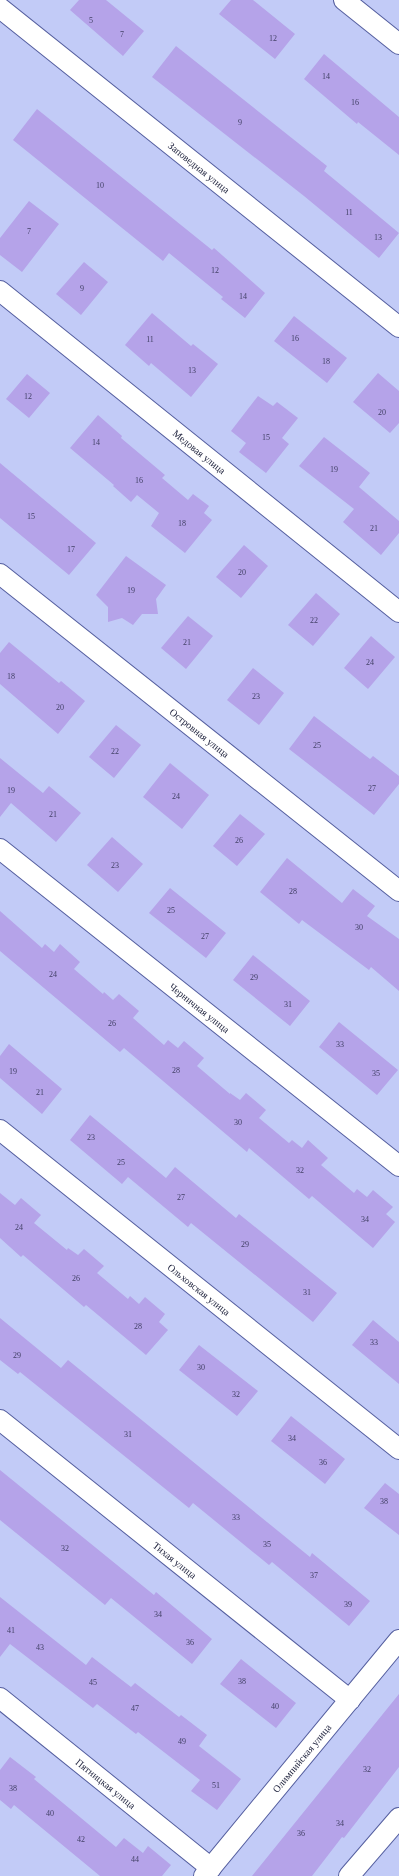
<svg xmlns="http://www.w3.org/2000/svg" width="399" height="1876" font-family="'Times New Roman',serif">
  <rect width="100%" height="100%" fill="#c2cbf7"/>
  <path fill="#b5a3e9" d="M79 0H106L144 31 123 56 70 10Z
    M231 0H253L295 34 275 59 219 14Z
    M176 46 327 166 324 171 399 233 379 258 304 196 152 77Z
    M324 54 399 117V155L358 122 357 124 304 79Z
    M37 109 212 250 214 248 265 293 245 318 221 299 223 297 169 253 163 261 13 140Z
    M29 201 59 224 22 272 0 255V238Z
    M84 262 108 282 81 315 56 294Z
    M152 313 191 346 193 344 218 364 191 397 151 363 149 366 125 345Z
    M294 316 347 358 327 383 274 341Z
    M378 373 399 391V423L390 433 353 402Z
    M27 374 50 393 29 418 6 399Z
    M258 396 273 406 277 402 298 418 282 438 289 444 266 473 239 452 246 443 231 431Z
    M98 415 122 436 121 438 165 475 162 478 188 500 193 494 209 506 204 513 212 520 185 553 151 526 159 513 137 495 131 502 113 486 114 485 70 448Z
    M324 437 370 473 359 487 399 521V533L381 555 343 522 354 509 299 466Z
    M0 463 96 543 69 575 0 518Z
    M244 545 268 566 241 598 216 577Z
    M126 556 166 585 156 599 158 614H142L133 625 122 618 108 622V607L96 595Z
    M316 593 340 614 313 646 288 625Z
    M188 616 213 636 186 669 161 648Z
    M371 636 395 657 368 689 344 668Z
    M9 642 59 683 61 681 85 701 58 734 0 684V653Z
    M253 668 284 693 259 725 227 700Z
    M314 716 370 759 373 756 399 776V784L374 815 289 749Z
    M116 725 141 745 114 778 89 757Z
    M0 758 43 793 49 786 81 813 56 842 11 803 0 817Z
    M170 763 209 795 182 829 143 797Z
    M240 814 265 834 237 866 213 846Z
    M112 837 143 864 118 892 87 865Z
    M287 858 342 903 353 889 375 906 367 916 399 939V991L371 967 369 970 302 920 299 924 260 892Z
    M170 888 226 933 206 958 149 913Z
    M0 911 42 948 45 944 54 952 60 944 80 962 74 969 103 994 104 992 113 1000 119 994 139 1011 133 1018 164 1045 168 1040 178 1048 184 1041 204 1058 197 1066 230 1094V1093L240 1100 246 1093 266 1110 259 1118 289 1143 292 1140 302 1148 308 1140 328 1158 321 1165 354 1193 357 1189 367 1197 373 1190 393 1207 386 1214 395 1222 373 1248 312 1196 309 1199 249 1148 247 1152 124 1048 120 1052 0 951Z
    M253 955 310 1001 290 1026 233 980Z
    M339 1022 398 1070 377 1095 319 1047Z
    M9 1044 62 1089 42 1114 0 1078V1056Z
    M90 1115 166 1178 175 1167 236 1218 239 1214 337 1293 313 1322 191 1223 188 1227 128 1177 122 1184 70 1140Z
    M0 1193 15 1205 21 1198 41 1215 34 1223 67 1250 68 1248 78 1255 84 1249 104 1266 97 1273 128 1299 130 1296 139 1304 145 1297 165 1314 159 1322 168 1330 146 1355 86 1305 84 1307 23 1255 21 1257 0 1238Z
    M0 1318 61 1368 68 1360 310 1557 312 1553 370 1601 349 1626 272 1562 269 1565 193 1503 189 1508 20 1372 18 1374 0 1360Z
    M373 1320 399 1342V1384L352 1345Z
    M199 1345 258 1391 237 1416 179 1370Z
    M291 1416 345 1459 325 1484 271 1441Z
    M0 1470 154 1595 156 1592 212 1639 192 1664 111 1598 105 1605 0 1520Z
    M385 1483 399 1494V1535L364 1508Z
    M0 1597 86 1665 92 1657 131 1687 135 1683 179 1717 181 1715 207 1735 199 1746 241 1779 217 1810 191 1791 200 1780 138 1732 136 1734 97 1704 93 1708 10 1644 0 1657Z
    M241 1659 296 1703 276 1728 220 1684Z
    M399 1694V1767L344 1838 342 1837 312 1876H252Z
    M10 1757 36 1777 34 1779 116 1847 124 1838 143 1853 148 1846 171 1865 162 1876H100L14 1805 11 1809 0 1800V1770Z"/>
  <g fill="none" stroke-linecap="round" stroke-linejoin="round">
    <g stroke="#555f9f" stroke-width="22">
      <g id="minor">
        <path d="M344 0 399 44"/>
        <path id="s1" d="M0 8 399 327"/>
        <path id="s2" d="M0 291 399 612"/>
        <path id="s3" d="M0 574 399 891"/>
        <path id="s4" d="M0 849 399 1166"/>
        <path id="s5" d="M0 1130 399 1449"/>
        <path id="s6" d="M0 1420 350 1700"/>
        <path id="s7" d="M0 1698 211 1868"/>
        <path id="s8" d="M204 1876 399 1640"/>
        <path d="M349 1876 399 1818"/>
      </g>
    </g>
    <use href="#minor" stroke="#fff" stroke-width="20"/>
  </g>
  <g text-anchor="middle" dominant-baseline="central" stroke-width="3" stroke-linejoin="round" paint-order="stroke">
    <g font-size="8" fill="#424066">
      <text x="91" y="20">5</text>
      <text x="122" y="34">7</text>
      <text x="273" y="38">12</text>
      <text x="326" y="76">14</text>
      <text x="355" y="102">16</text>
      <text x="240" y="122">9</text>
      <text x="100" y="185">10</text>
      <text x="349" y="212">11</text>
      <text x="29" y="231">7</text>
      <text x="378" y="237">13</text>
      <text x="215" y="270">12</text>
      <text x="82" y="288">9</text>
      <text x="243" y="296">14</text>
      <text x="295" y="338">16</text>
      <text x="150" y="339">11</text>
      <text x="326" y="361">18</text>
      <text x="192" y="370">13</text>
      <text x="28" y="396">12</text>
      <text x="382" y="412">20</text>
      <text x="266" y="437">15</text>
      <text x="96" y="442">14</text>
      <text x="334" y="469">19</text>
      <text x="139" y="480">16</text>
      <text x="31" y="516">15</text>
      <text x="182" y="523">18</text>
      <text x="374" y="528">21</text>
      <text x="71" y="549">17</text>
      <text x="242" y="572">20</text>
      <text x="131" y="590">19</text>
      <text x="314" y="620">22</text>
      <text x="187" y="642">21</text>
      <text x="370" y="662">24</text>
      <text x="11" y="676">18</text>
      <text x="256" y="696">23</text>
      <text x="60" y="707">20</text>
      <text x="317" y="745">25</text>
      <text x="115" y="751">22</text>
      <text x="372" y="788">27</text>
      <text x="11" y="790">19</text>
      <text x="176" y="796">24</text>
      <text x="53" y="814">21</text>
      <text x="239" y="840">26</text>
      <text x="115" y="865">23</text>
      <text x="293" y="891">28</text>
      <text x="171" y="910">25</text>
      <text x="359" y="927">30</text>
      <text x="205" y="936">27</text>
      <text x="53" y="974">24</text>
      <text x="254" y="977">29</text>
      <text x="288" y="1004">31</text>
      <text x="112" y="1023">26</text>
      <text x="340" y="1044">33</text>
      <text x="176" y="1070">28</text>
      <text x="13" y="1071">19</text>
      <text x="376" y="1073">35</text>
      <text x="40" y="1092">21</text>
      <text x="238" y="1122">30</text>
      <text x="91" y="1137">23</text>
      <text x="121" y="1162">25</text>
      <text x="300" y="1170">32</text>
      <text x="181" y="1197">27</text>
      <text x="365" y="1219">34</text>
      <text x="19" y="1227">24</text>
      <text x="245" y="1244">29</text>
      <text x="76" y="1278">26</text>
      <text x="307" y="1292">31</text>
      <text x="138" y="1326">28</text>
      <text x="374" y="1342">33</text>
      <text x="17" y="1355">29</text>
      <text x="201" y="1367">30</text>
      <text x="236" y="1394">32</text>
      <text x="128" y="1434">31</text>
      <text x="292" y="1438">34</text>
      <text x="323" y="1462">36</text>
      <text x="384" y="1501">38</text>
      <text x="236" y="1517">33</text>
      <text x="267" y="1544">35</text>
      <text x="65" y="1548">32</text>
      <text x="314" y="1575">37</text>
      <text x="348" y="1604">39</text>
      <text x="158" y="1614">34</text>
      <text x="11" y="1630">41</text>
      <text x="190" y="1642">36</text>
      <text x="40" y="1647">43</text>
      <text x="242" y="1681">38</text>
      <text x="93" y="1682">45</text>
      <text x="275" y="1706">40</text>
      <text x="135" y="1708">47</text>
      <text x="182" y="1741">49</text>
      <text x="367" y="1769">32</text>
      <text x="216" y="1785">51</text>
      <text x="13" y="1788">38</text>
      <text x="50" y="1813">40</text>
      <text x="340" y="1823">34</text>
      <text x="301" y="1833">36</text>
      <text x="81" y="1839">42</text>
      <text x="135" y="1859">44</text>
    </g>
    <g font-size="10" fill="#1b1f3a" stroke="#d3d9f7">
      <text stroke="none"><textPath href="#s1" startOffset="255">Заповедная улица</textPath></text>
      <text stroke="none"><textPath href="#s2" startOffset="256">Медовая улица</textPath></text>
      <text stroke="none"><textPath href="#s3" startOffset="255">Островная улица</textPath></text>
      <text stroke="none"><textPath href="#s4" startOffset="255">Черничная улица</textPath></text>
      <text stroke="none"><textPath href="#s5" startOffset="255">Ольховская улица</textPath></text>
      <text stroke="none"><textPath href="#s6" startOffset="224">Тихая улица</textPath></text>
      <text stroke="none"><textPath href="#s8" startOffset="153">Олимпийская улица</textPath></text>
      <text stroke="none"><textPath href="#s7" startOffset="136">Пятницкая улица</textPath></text>
    </g>
  </g>
</svg>
